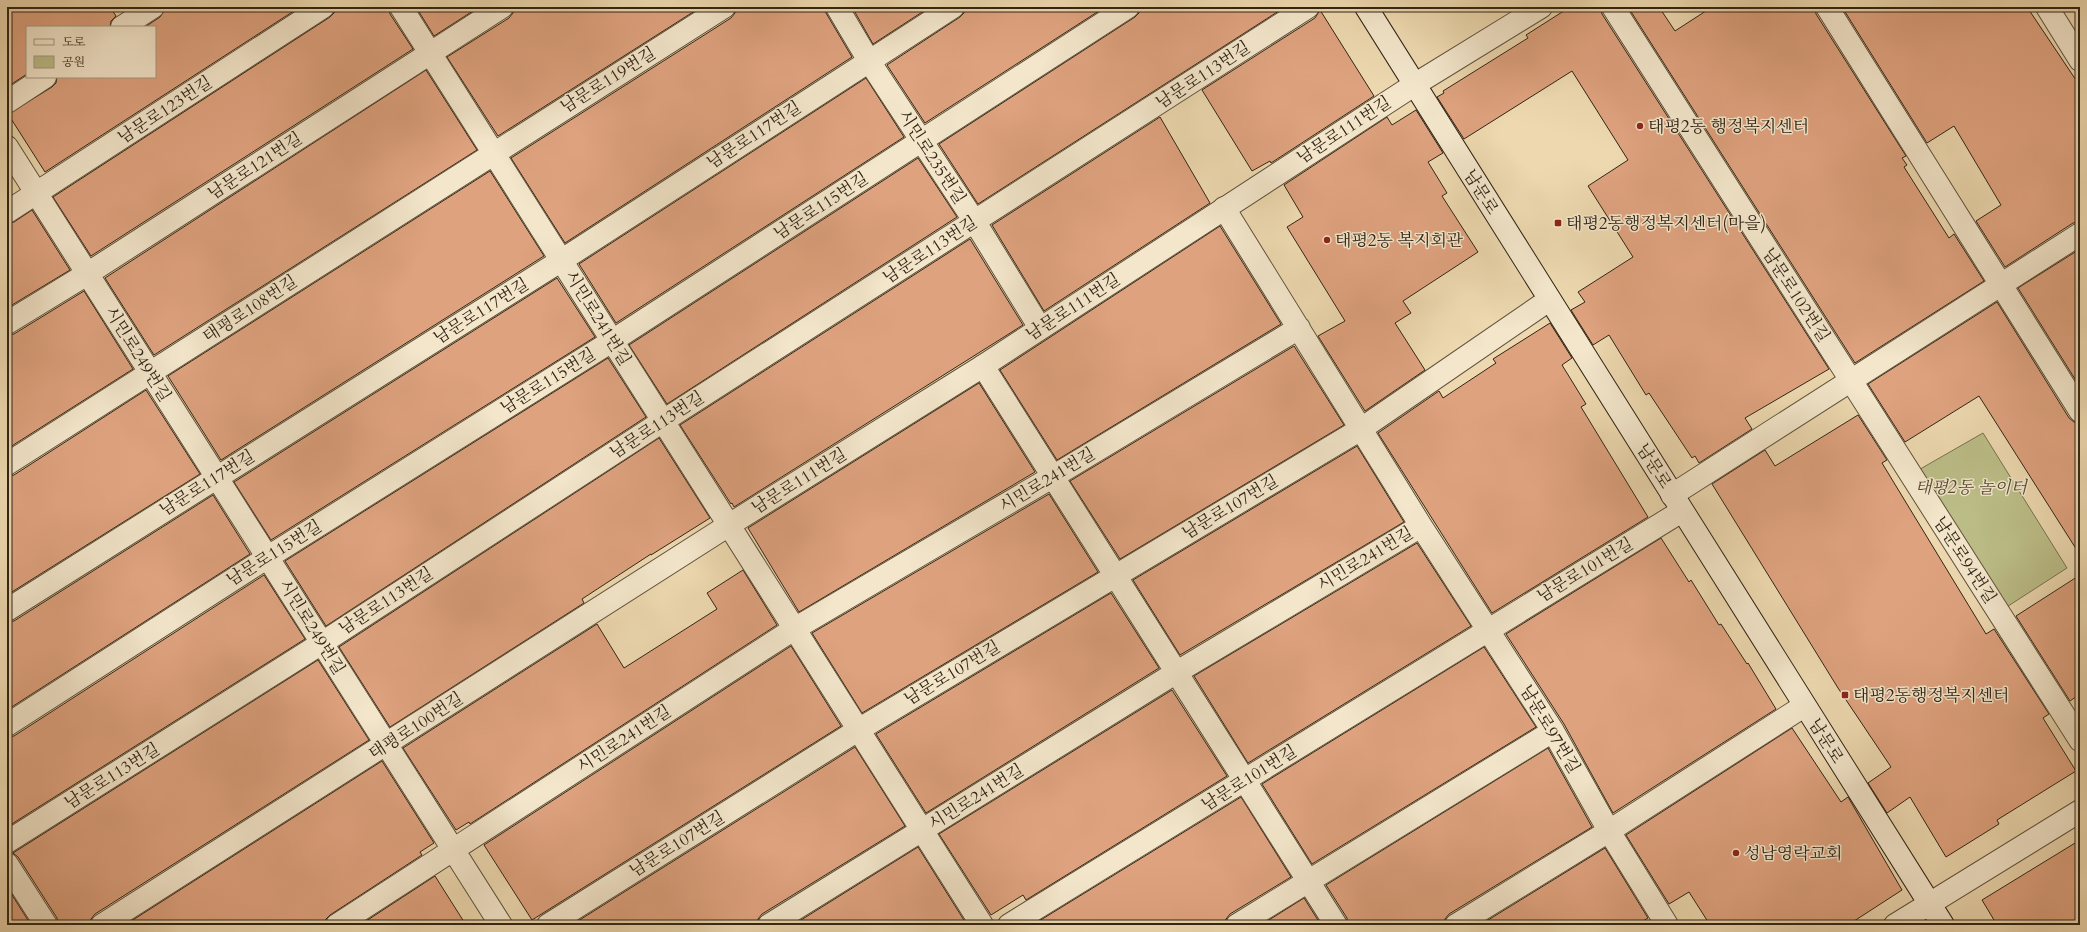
<svg xmlns="http://www.w3.org/2000/svg" width="2087" height="932" font-family="Cardo,'Noto Serif KR',serif">
  <rect width="100%" height="100%" fill="#edd8af"/>
  <filter id="stains"><feTurbulence type="fractalNoise" baseFrequency=".005" numOctaves="4"/><feColorMatrix values="0 0 0 0 .2 0 0 0 0 .09 0 0 0 0 .02 0 0 0 .5 -.17"/></filter>
  <radialGradient id="worn" r=".72"><stop offset=".6" stop-color="#630" stop-opacity="0"/><stop offset="1" stop-color="#630" stop-opacity=".3"/></radialGradient>
  <path fill="#bcbe88" stroke="#76724f" d="M1983 433 2067 568 2002 610 1915 472Z"/>
  <path fill="#dea27e" stroke="#312516" d="M7 7H110L116 16 111 21 110 27H27V74L7 87Z
    M166 7H300L45 172 8 114 52 87 56 83 57 77H155V27H145L160 17Z
    M335 7H389L390 14 413 49 91 256 53 197 330 17 334 13Z
    M416 7H479L434 36Z
    M514 7H701L498 136 447 57 509 18 513 13Z
    M736 7H825L826 13 852 57 565 243 511 158 731 18 735 13Z
    M852 7H930L873 44Z
    M965 7H1105L925 123 887 65 960 17 964 13Z
    M1140 7H1285L978 204 939 144 1135 17 1139 13Z
    M1570 7H1601L1602 14 1829 369 1745 418 1752 429 1699 463 1695 456 1692 458 1649 393 1646 395 1609 335 1593 345 1571 310 1585 302 1578 292 1633 257 1588 186 1628 160 1572 71 1464 139 1437 97 1444 93 1443 91 1528 38 1526 35Z
    M1628 7H1659L1675 31 1712 7H1815L1816 14 1906 156 1902 158 1907 165 1904 167 1949 238 1954 234 1984 281 1855 363Z
    M1842 7H2027L2080 86V222L2073 223 2005 267 1976 221 2001 205 1954 126 1927 143Z
    M1320 10 1374 96 1271 163 1270 161 1252 171 1202 90 1315 18Z
    M426 70 477 150 154 355 105 278Z
    M866 78 904 137 616 323 579 264Z
    M1416 110 1443 153 1428 162 1447 193 1442 196 1478 252 1403 301 1411 313 1395 323 1425 370 1365 411 1318 336 1345 321 1287 227 1303 217 1284 185 1387 117 1392 125Z
    M1160 117 1210 203 1044 311 992 225Z
    M918 158 957 217 667 404 629 345Z
    M490 171 544 256 221 460 168 376Z
    M32 210 70 270 7 308V224L14 222Z
    M1220 226 1281 324 1057 460 1000 370Z
    M970 239 1023 325 734 507 732 503 731 504 680 425Z
    M2080 249V387L2018 288Z
    M557 278 595 337 271 540 234 482Z
    M84 291 133 369 7 449V335L14 334Z
    M1997 302 2069 418 2074 422 2080 423V555L1979 396 1905 442 1868 384Z
    M1550 323 1572 358 1562 365 1586 404 1581 407 1648 517 1492 613 1378 433 1439 391 1443 398 1496 363 1493 359Z
    M1294 346 1344 425 1120 559 1070 481Z
    M608 358 646 417 326 626 285 561Z
    M979 383 1035 472 799 612 748 528Z
    M146 390 200 474 7 595V476L14 475Z
    M1858 415 1887 460 1882 463 1986 634 1994 629 2049 714 2043 718 2076 771 1997 820 1999 824 1946 857 1910 797 1887 813 1868 783 1891 767 1838 688 1712 484 1765 450 1775 466Z
    M659 438 710 518 651 555V554L582 599 584 603 390 727 339 647Z
    M1357 446 1404 522 1180 655 1133 580Z
    M1049 494 1098 572 862 713 812 633Z
    M213 495 250 554 7 710V622L14 621Z
    M1661 538 1689 582 1691 580 1719 625 1721 624 1747 664 1748 663 1776 709 1613 813 1564 724 1506 634Z
    M1417 543 1471 626 1248 763 1194 676Z
    M743 570 777 625 470 824 469 822 456 830 403 748 597 624 624 668 717 609 707 593Z
    M264 575 305 639 7 827V737L14 736Z
    M2080 575V694L2070 701 2016 616Z
    M1111 593 1159 668 926 813 876 734Z
    M791 646 841 726 532 920 484 845Z
    M1484 647 1536 727 1312 864 1262 784Z
    M318 660 369 740 95 914 91 919 90 925H58L57 918 18 857 13 853Z
    M1172 690 1227 776 1026 900 1023 895 991 915 939 834Z
    M1792 728 1841 802 1848 797 1902 890 1848 925H1710L1689 892 1669 904 1626 835Z
    M855 747 905 826 762 914 758 919 757 925H580L578 921Z
    M1548 748 1592 827 1449 914 1445 919 1444 925H1348L1347 918 1326 885Z
    M382 761 434 843 420 852 422 855 330 915 326 919 325 925H125Z
    M1241 797 1291 877 1230 914 1226 919 1225 925H1041L1039 921Z
    M2080 840V925H1997L1982 900Z
    M918 847 967 925H793Z
    M1605 848 1648 918 1636 925H1480Z
    M435 876 466 925H360Z
    M7 887 31 925H7Z
    M1304 898 1321 925H1261Z"/>
  <g fill="none" stroke-linecap="round" stroke-linejoin="round">
    <g stroke="#60523c" stroke-width="24">
      <path id="lane" d="M837 7 869 61 975 222 1040 328
        M1613 7 2080 740
        M1827 7 2080 411
        M122 27 153 7
        M7 102 45 77
        M7 147 501 925
        M1224 208 1421 526 1553 731 1609 831 1667 925
        M7 212 323 7
        M7 323 87 274 502 7
        M983 366 1336 925
        M7 610 562 260 953 7
        M7 725 268 557 612 341 1128 7
        M7 842 322 643 663 421 1308 7
        M337 925 794 629 1054 476 1299 328
        M548 925 858 730 1361 429 1549 300
        M769 925 1177 672 1421 526
        M1237 925 1553 731
        M1456 925 1609 831"/>
    </g>
    <g stroke="#60523c" stroke-width="24">
      <path id="street" d="M401 7 982 925
        M2047 7 2080 60
        M7 464 724 7
        M1672 495 2080 234
        M1609 831 1804 706
        M7 864 46 925
        M102 925 729 525 983 366 1414 85 1541 7
        M1009 925 1682 511
        M1895 925 2080 811"/>
    </g>
    <g stroke="#312516" stroke-width="24">
      <path id="secondary" d="M1366 7 1943 925"/>
    </g>
    <use href="#lane" stroke="#f3e6cb" stroke-width="22"/>
    <use href="#street" stroke="#f3e6cb" stroke-width="22"/>
    <use href="#secondary" stroke="#f3e6cb" stroke-width="22"/>
  </g>
  <g fill="#8f2418" stroke="#f3e6cb" stroke-width="1.5">
    <circle cx="1640" cy="126" r="4"/>
    <rect x="1554" y="219" width="8" height="8" rx="2"/>
    <circle cx="1327" cy="240" r="4"/>
    <rect x="1841" y="691" width="8" height="8" rx="2"/>
    <circle cx="1736" cy="853" r="4"/>
  </g>
  <g text-anchor="middle" dominant-baseline="central" stroke-width="3" stroke-linejoin="round" paint-order="stroke">
    <g font-size="17" fill="#312516" stroke="#f3e6cb">
      <text transform="translate(1203 75) rotate(-33)">남문로113번길</text>
      <text transform="translate(608 80) rotate(-32)">남문로119번길</text>
      <text transform="translate(165 110) rotate(-33)">남문로123번길</text>
      <text transform="translate(1344 130) rotate(-33)">남문로111번길</text>
      <text transform="translate(754 135) rotate(-33)">남문로117번길</text>
      <text transform="translate(932 157) rotate(57)">시민로235번길</text>
      <text transform="translate(255 166) rotate(-33)">남문로121번길</text>
      <text transform="translate(1481 192) rotate(58)">남문로</text>
      <text transform="translate(821 206) rotate(-33)">남문로115번길</text>
      <text transform="translate(930 250) rotate(-33)">남문로113번길</text>
      <text transform="translate(1796 295) rotate(57)">남문로102번길</text>
      <text transform="translate(1073 307) rotate(-33)">남문로111번길</text>
      <text transform="translate(250 309) rotate(-33)">태평로108번길</text>
      <text transform="translate(481 311) rotate(-32)">남문로117번길</text>
      <text transform="translate(598 318) rotate(58)">시민로241번길</text>
      <text transform="translate(138 354) rotate(58)">시민로249번길</text>
      <text transform="translate(548 381) rotate(-32)">남문로115번길</text>
      <text transform="translate(657 425) rotate(-33)">남문로113번길</text>
      <text transform="translate(1654 466) rotate(58)">남문로</text>
      <text transform="translate(1047 480) rotate(-31)">시민로241번길</text>
      <text transform="translate(799 481) rotate(-32)">남문로111번길</text>
      <text transform="translate(207 483) rotate(-32)">남문로117번길</text>
      <text transform="translate(1230 507) rotate(-31)">남문로107번길</text>
      <text transform="translate(274 553) rotate(-32)">남문로115번길</text>
      <text transform="translate(1365 559) rotate(-31)">시민로241번길</text>
      <text transform="translate(1965 560) rotate(57)">남문로94번길</text>
      <text transform="translate(1585 570) rotate(-31)">남문로101번길</text>
      <text transform="translate(386 601) rotate(-33)">남문로113번길</text>
      <text transform="translate(312 627) rotate(58)">시민로249번길</text>
      <text transform="translate(952 673) rotate(-31)">남문로107번길</text>
      <text transform="translate(416 726) rotate(-33)">태평로100번길</text>
      <text transform="translate(1550 729) rotate(59)">남문로97번길</text>
      <text transform="translate(624 739) rotate(-33)">시민로241번길</text>
      <text transform="translate(1826 741) rotate(58)">남문로</text>
      <text transform="translate(112 776) rotate(-32)">남문로113번길</text>
      <text transform="translate(1249 778) rotate(-32)">남문로101번길</text>
      <text transform="translate(976 797) rotate(-32)">시민로241번길</text>
      <text transform="translate(677 844) rotate(-32)">남문로107번길</text>
    </g>
    <g font-size="17" fill="#312516" stroke="#f3e6cb" text-anchor="start">
      <text x="1648" y="126">태평2동 행정복지센터</text>
      <text x="1566" y="223">태평2동행정복지센터(마을)</text>
      <text x="1335" y="240">태평2동 복지회관</text>
      <text x="1853" y="695">태평2동행정복지센터</text>
      <text x="1744" y="853">성남영락교회</text>
    </g>
    <g font-size="17" font-style="italic" fill="#544b32" stroke="#f3e6cb">
      <text x="1971" y="487">태평2동 놀이터</text>
    </g>
  </g>
  <rect width="2087" height="932" fill="none" stroke="#edd8af" stroke-width="24"/>
  <rect x="8" y="8" width="2071" height="916" fill="none" stroke="#312516" stroke-width="2"/>
  <rect x="12" y="12" width="2063" height="908" fill="none" stroke="#312516"/>
  <rect x="26" y="26" width="130" height="52" fill="#f3e6cb" stroke="#a59983"/>
  <rect x="34" y="39" width="20" height="6" fill="#f3e6cb" stroke="#a59983"/>
  <text x="62" y="46" font-size="12" fill="#312516">도로</text>
  <rect x="34" y="56" width="20" height="12" fill="#bcbe88" stroke="#a59983"/>
  <text x="62" y="66" font-size="12" fill="#312516">공원</text>
  <rect width="100%" height="100%" filter="url(#stains)"/>
  <rect width="100%" height="100%" fill="url(#worn)"/>
</svg>
